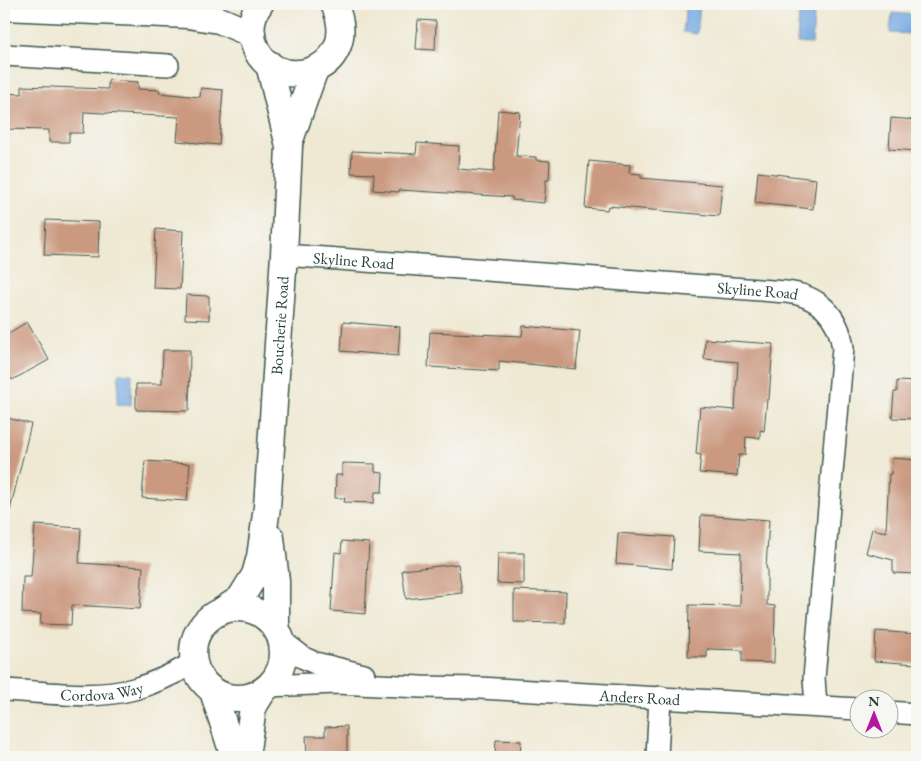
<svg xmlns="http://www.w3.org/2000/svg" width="921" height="761" font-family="'EB Garamond',serif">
  <rect width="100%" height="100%" fill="#f6f6f2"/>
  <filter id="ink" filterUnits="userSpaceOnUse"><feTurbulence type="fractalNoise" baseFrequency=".02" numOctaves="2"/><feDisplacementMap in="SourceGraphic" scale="10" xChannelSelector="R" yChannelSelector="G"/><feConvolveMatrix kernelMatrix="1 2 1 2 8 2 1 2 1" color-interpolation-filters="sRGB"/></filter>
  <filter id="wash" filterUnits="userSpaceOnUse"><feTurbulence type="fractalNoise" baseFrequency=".0096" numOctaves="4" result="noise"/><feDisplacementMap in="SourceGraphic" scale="20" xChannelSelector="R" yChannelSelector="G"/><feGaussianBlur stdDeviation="1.12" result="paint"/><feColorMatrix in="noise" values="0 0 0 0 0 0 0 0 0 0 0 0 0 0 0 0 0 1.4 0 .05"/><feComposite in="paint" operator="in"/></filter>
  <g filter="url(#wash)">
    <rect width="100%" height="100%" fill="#efe9d3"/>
    <path fill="#77aae3" stroke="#4b748c" d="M686 5 700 6 697 34 683 32Z
      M799 13 814 14 812 44 797 43Z
      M892 13 917 15V34L890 33Z
      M119 373 132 374 131 405 117 404Z"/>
    <g id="blocks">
      <path fill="#cb9980" d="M418 20 436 21 435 50 416 49Z
        M108 80 138 82V89L160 90 159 93 200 97 201 88 223 90 219 145 177 141 179 117 84 112 83 133H69V142H49V130L4 129V93L22 94V86L108 89Z
        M498 110 520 112 516 156 536 157V160L550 161 549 180H546L544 203 512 200V197L399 190V192L373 190 374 174 351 173 352 151 416 154 417 143 459 146 458 169 494 172Z
        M891 118 917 120V151L889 149Z
        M589 161 630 165 629 173 641 174V178L722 185 719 216 608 206 607 210 585 208Z
        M758 172 816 179 813 209 755 203Z
        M46 220 99 222 98 257 44 255Z
        M156 229 183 231 180 289 153 288Z
        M186 295 209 296V320L185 319Z
        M27 322 49 360 12 380 4 365V336Z
        M343 322 400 327 398 356 341 351Z
        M523 326 580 331 576 369 499 361V371L428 367 430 332 522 336Z
        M705 339 773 344 769 399H767L764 431 760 430V438L746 437 745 455H739L737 476 699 473 701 455 696 454 700 407 735 410 738 362 704 359Z
        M163 350H190L189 411 136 410V384H162Z
        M897 381 917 382V419L892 418 894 392H897Z
        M4 417 31 424 10 510 4 509Z
        M892 458 917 460 915 535H917V574L893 573V560L866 553 872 529 886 532 889 474H891Z
        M145 461 190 464 187 501 142 498Z
        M342 463 375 464V472L383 473 382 492H375L374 503 344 502 345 498H335L336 475H342Z
        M701 515 769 520 766 568H767V605L775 606 774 663 742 662V650L707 649V657H688L689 605 740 606 741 553 699 551Z
        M35 525 81 528 79 563 143 567 140 609 72 605 71 625 40 624 41 614 22 613 23 577H31Z
        M618 533 674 537 672 569 616 564Z
        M342 541 369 543 365 614 331 611 335 552 341 553Z
        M498 553H524V584L497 583Z
        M458 564 462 593 406 599 402 570Z
        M514 590 566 592 565 623 514 622Z
        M876 631 917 634V664L874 661Z
        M347 726V757H307L306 736H325V727Z
        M496 740 521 741 520 757H495Z"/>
    </g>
  </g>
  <g filter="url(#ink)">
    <use href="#blocks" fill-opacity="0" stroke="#3e574c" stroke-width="1"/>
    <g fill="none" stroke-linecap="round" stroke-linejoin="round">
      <g stroke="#3e574c" stroke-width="24">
        <g id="minor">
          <path d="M4 55 168 65"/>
          <path id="s1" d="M284 255 786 292C818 295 839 316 843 348L814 678 816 706"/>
          <path d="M282 641 304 658 315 663 364 675"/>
          <path id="s2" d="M268 686 336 683 421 687 479 688 858 709"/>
          <path id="s3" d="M4 690C46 692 93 700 134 689 155 683 174 674 193 663"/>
          <path d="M888 712 917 714"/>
          <path d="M657 757 660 697"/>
        </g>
      </g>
      <g stroke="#3e574c" stroke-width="29">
        <g id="major">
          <path d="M260 4C252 14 250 28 253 41 269 99 366 74 334 4"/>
          <path d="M4 7 188 15 219 20 252 34"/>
          <path d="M289 143 315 69"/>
          <path d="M271 538 276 581V628"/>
          <circle cx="238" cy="653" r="45"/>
          <path id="s4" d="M226 608 240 599 255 575 260 557 267 507 284 255 289 146 269 64"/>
          <path d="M213 691 234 757"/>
          <path d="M246 757 253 707 263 691"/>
        </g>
      </g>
      <use href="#minor" stroke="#fff" stroke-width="21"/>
      <use href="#major" stroke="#fff" stroke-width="26"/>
    </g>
  </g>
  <g text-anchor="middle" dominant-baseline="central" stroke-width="4" stroke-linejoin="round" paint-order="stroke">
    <g font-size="16" fill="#1f3d34" stroke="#f6f6f2">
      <text stroke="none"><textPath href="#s1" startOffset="70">Skyline Road</textPath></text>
      <text stroke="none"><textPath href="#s1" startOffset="475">Skyline Road</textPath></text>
      <text stroke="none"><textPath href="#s4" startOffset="296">Boucherie Road</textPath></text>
      <text stroke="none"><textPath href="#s3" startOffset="98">Cordova Way</textPath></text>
      <text stroke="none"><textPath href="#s2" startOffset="372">Anders Road</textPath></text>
    </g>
  </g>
  <rect width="921" height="761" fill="none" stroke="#f6f6f2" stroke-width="20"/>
  <g transform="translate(874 714)"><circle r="24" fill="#f6f6f2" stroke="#a0aca6"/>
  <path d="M0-4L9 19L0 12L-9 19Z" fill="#b5179e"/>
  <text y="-8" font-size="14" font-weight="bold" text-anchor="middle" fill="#1f3d34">N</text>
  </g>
</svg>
